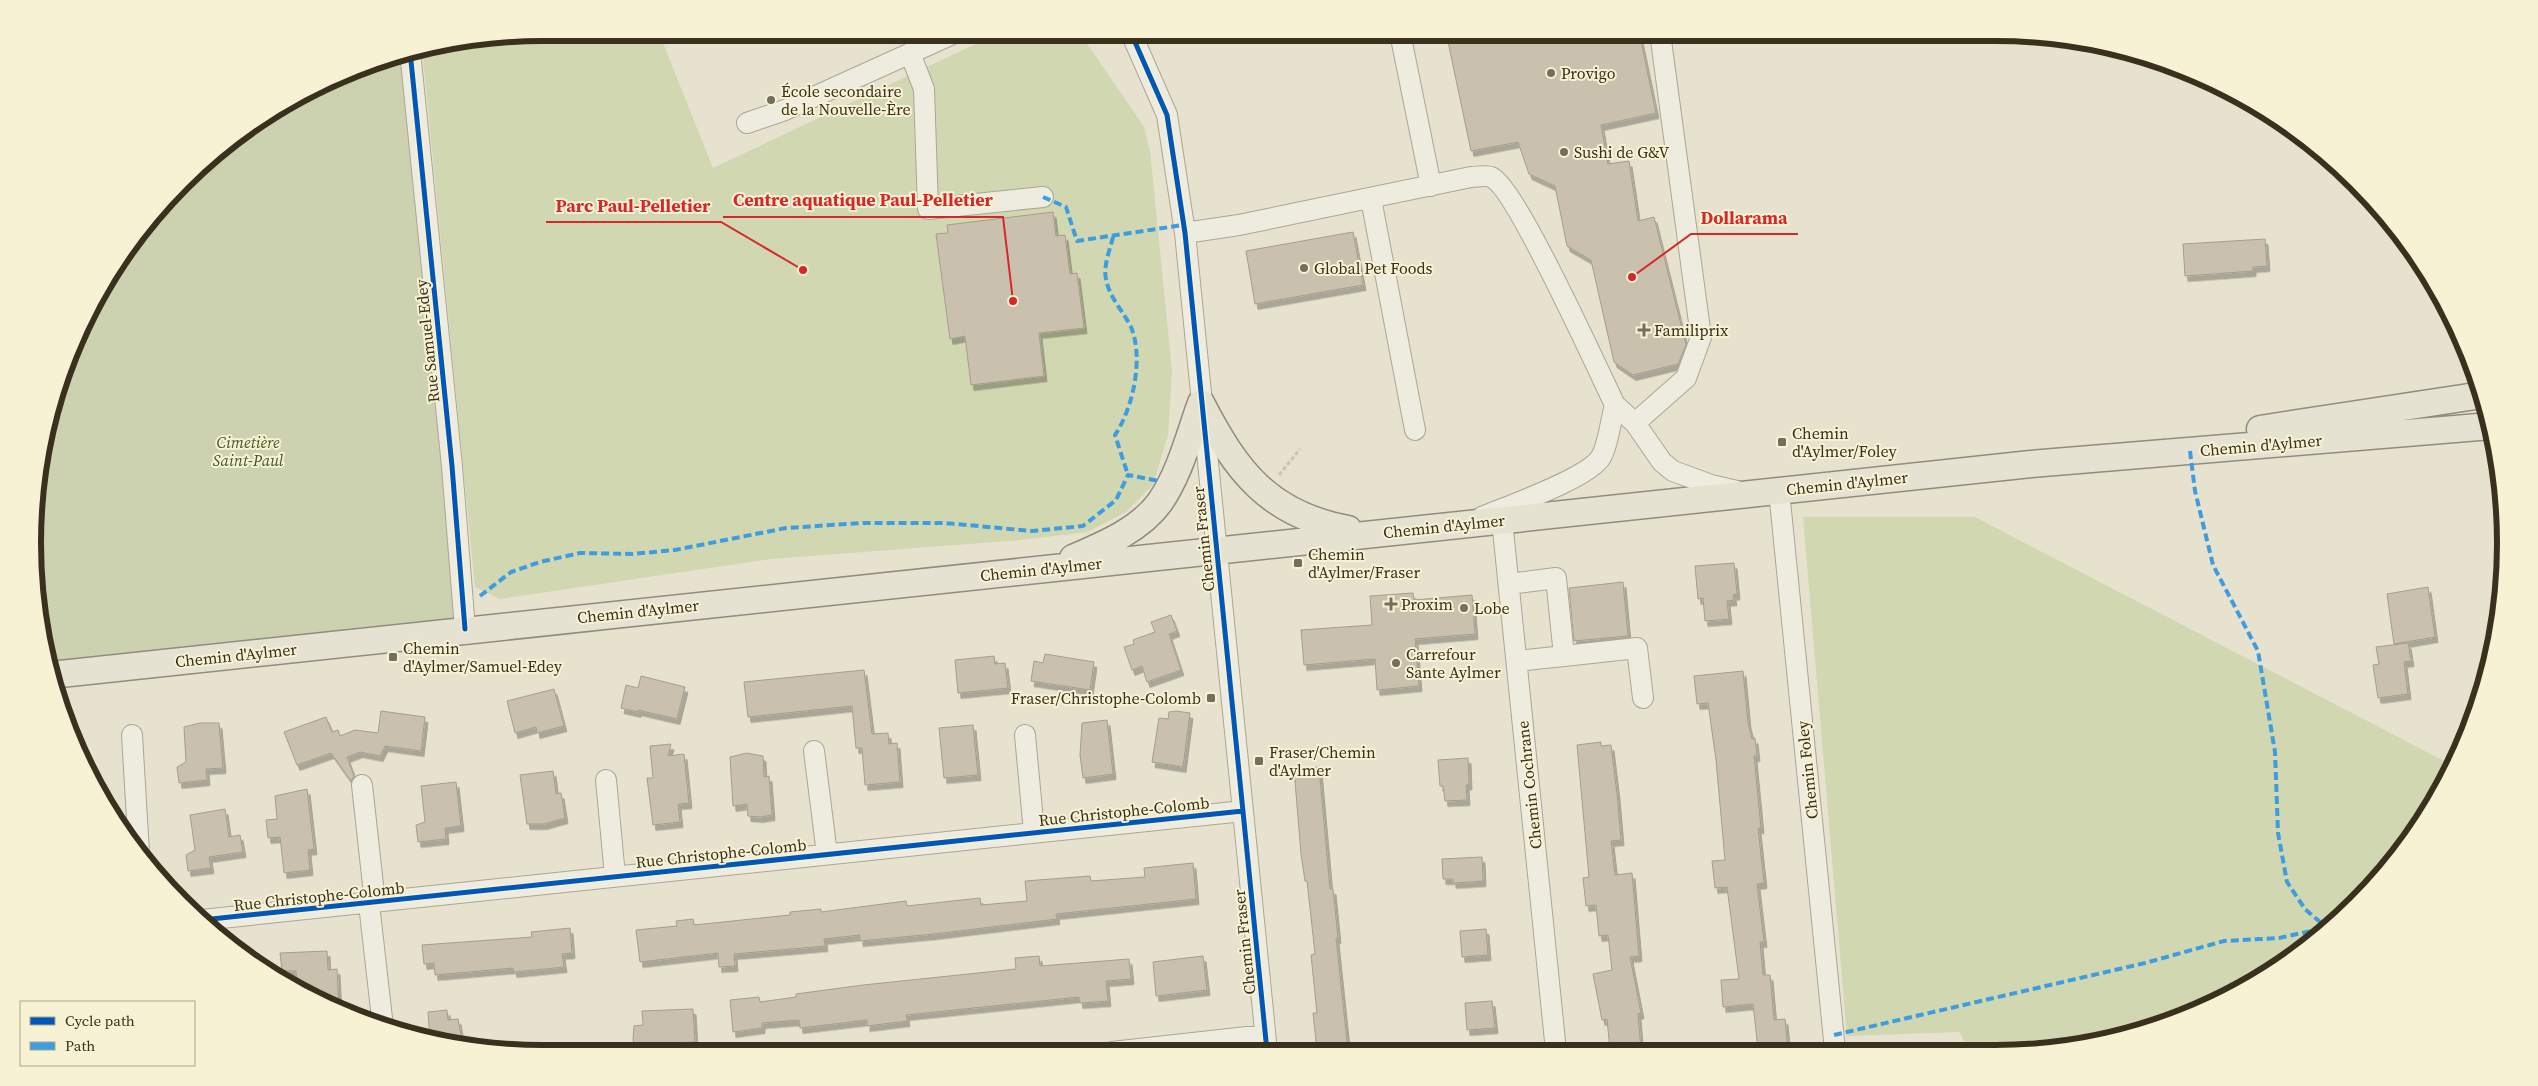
<svg xmlns="http://www.w3.org/2000/svg" width="2538" height="1086" font-family="'Source Serif 4',serif">
  <defs>
    <filter id="shadow"><feDropShadow dx="3" dy="5.5" stdDeviation="0" flood-color="#0004"/></filter>
  </defs>
  <rect width="100%" height="100%" fill="#e6e2ce"/>
  <path fill="#d1d7b0" d="M543 33H659L713 168 999 33H1080L1144 127 1150 150 1172 371 1168 435 1153 485 1126 512 1088 532 1021 540 771 559 500 599 475 587 422 48 444 42Z
    M1803 517H1975L2450 764 2419 827 2356 904 2306 948 2191 1015 2062 1049H1967L1960 1032 1847 1036Z"/>
  <path fill="#ccd1af" d="M410 51 465 629 51 675C0 405 140 124 410 51Z"/>
  <path fill="#cac0ae" stroke="#a69d8d" filter="url(#shadow)" d="M1446 32H1639L1656 113 1601 125 1608 164 1629 161 1638 221 1654 217 1686 345 1678 364 1633 375 1614 362 1591 260 1567 246 1555 186 1529 174 1518 142 1471 151Z
    M1053 212 1056 236 1065 235 1070 274 1077 273 1084 328 1039 333 1044 376 971 385 965 336 950 339 936 234 948 233 947 225Z
    M1353 232 1363 285 1255 304 1246 251Z
    M2265 239 2267 266 2253 267V271L2185 276 2183 244Z
    M1734 563 1737 594 1733 595 1734 600 1727 601 1729 619 1705 621 1703 598 1698 599 1695 566Z
    M1623 582 1628 636 1574 641 1569 588Z
    M2428 587 2435 637 2394 644 2387 594Z
    M1413 593 1414 600 1472 595 1475 634 1415 639 1419 686 1377 690 1375 659 1304 665 1301 630 1372 625 1370 596Z
    M1171 615 1177 631 1169 634 1181 670 1147 682 1142 666 1132 670 1124 647 1134 644 1133 640 1155 632 1151 622Z
    M2408 643 2411 661 2404 662 2408 694 2378 698 2373 665 2379 664 2376 647Z
    M1045 654 1094 662 1090 690 1031 681 1034 661 1043 663Z
    M994 656 995 664 1005 663 1008 688 958 693 955 660Z
    M864 670 872 734 888 733 889 744 897 743 900 782 865 785 862 748H856L852 706 748 717 744 682Z
    M1743 671 1748 723 1752 739 1755 738 1757 756H1754L1761 828H1758L1764 883 1757 884 1764 942H1760L1763 975H1770L1774 1020 1785 1019 1788 1050 1758 1049 1753 1004 1723 1007 1721 980 1739 979 1727 887 1715 888 1712 861 1725 860 1716 760 1708 703 1697 704 1694 676Z
    M641 676 685 687 677 719 638 710V712L621 708 626 685 638 688Z
    M554 689 564 726 537 733 536 727 515 733 507 701Z
    M381 711 425 717 421 751 385 746 380 756 360 752 347 757 354 776 351 781 331 753 297 765 284 732 326 717 332 732 338 730 340 736 355 730 378 733Z
    M1176 711 1190 713 1183 767 1152 762 1159 718 1168 719 1169 712Z
    M1107 720 1113 774 1083 778 1080 755 1082 723Z
    M200 723H219L223 768 206 769 207 780 179 783 177 767 186 762 184 727Z
    M973 725 978 775 944 778 939 728Z
    M1601 742V746L1611 745 1617 794 1621 840 1611 841 1615 875 1632 873 1639 956 1630 957 1641 1013 1638 1014 1641 1050H1610L1607 1019 1602 1020 1593 974 1612 970 1608 935 1599 936 1596 905 1586 906 1583 878 1589 877 1577 745Z
    M671 744 668 756 684 754 689 803 678 804 680 822 653 825 647 778H653L650 746Z
    M747 753 763 756 764 777 769 776 772 815 760 817 748 816 747 804 733 806 730 757Z
    M1468 758 1469 784 1466 785 1467 800 1445 801 1443 786H1440L1438 760Z
    M1319 767 1330 889H1333L1338 938H1336L1348 1051H1317L1313 1013H1317L1311 955 1315 954 1307 881H1305L1301 854 1294 769Z
    M553 771 556 794 561 793 565 818 544 824H527L520 775Z
    M456 782 461 826 445 828 446 839 418 842 416 825 425 822 421 786Z
    M307 789 314 849 308 850 310 870 284 873 280 837 268 838 266 820 277 819 275 796Z
    M225 809 229 837 240 835 243 852 209 857 211 868 188 871 186 855 195 850 190 815Z
    M1482 857 1483 881 1453 883V879H1443L1442 859Z
    M1193 863 1196 899 1056 914 1057 919 934 934 860 941V935L824 939 825 946 734 954 735 966 719 967 718 953 640 962 636 930 677 926 676 921 693 919 694 925 790 915V912L821 909V912L906 901 907 906 980 898 981 905 1027 901 1025 881 1090 876 1091 881 1145 877 1144 868Z
    M570 928 572 953 562 954 564 967 514 972 513 968 435 975 434 963 424 964 422 945 532 937 531 932Z
    M1486 929 1488 955 1462 957 1460 931Z
    M327 951 328 970 337 969 339 1008 297 989 296 971H282L280 953Z
    M1039 956 1040 966 1129 959 1131 979 1106 981 1108 1001 1080 1003 1079 997 906 1015 907 1021 867 1026V1020L800 1028 799 1020 762 1023V1028L733 1032 730 1000 759 997 760 1002 796 997V994L863 985 1016 969 1015 958Z
    M1203 956 1207 990 1156 996 1153 962Z
    M1492 1001 1495 1028 1467 1030 1465 1003Z
    M693 1009 695 1042 672 1043V1049L635 1051 633 1039 634 1026 643 1025 642 1011Z
    M447 1010 448 1020 458 1019 463 1046 430 1040 428 1012Z"/>
  <g fill="none" stroke-linecap="round" stroke-linejoin="round">
    <g stroke="#aba696" stroke-width="22">
      <path id="minor" d="M1131 33 1167 115 1185 233 1267 1051
        M1400 33 1431 186
        M410 51 452 466 465 629
        M910 53 924 89 928 209 1043 197
        M747 123 785 110 955 33
        M1371 199 1415 430
        M1185 233 1239 225 1471 177C1477 177 1486 175 1491 177 1515 186 1599 372 1615 405L1635 423 1662 462 1673 471 1711 485 1737 491
        M1635 423 1686 378 1701 337 1660 33
        M1779 491 1835 1050
        M1482 517C1508 506 1589 478 1601 457 1608 446 1611 419 1615 405
        M1502 520 1556 1051
        M1509 584 1556 578 1564 656 1637 648 1643 698
        M1517 661 1564 656
        M132 735 139 852
        M1025 735 1034 832
        M814 751 827 854
        M606 780 615 876
        M362 785 375 903
        M369 904 383 1027
        M202 920 1243 811
        M1112 1052 1265 1035"/>
    </g>
    <g stroke="#918c7e" stroke-width="29">
      <path id="major" d="M1201 403C1236 471 1269 515 1348 529
        M2260 429 2482 395
        M1073 558C1103 545 1140 530 1160 502 1180 473 1189 436 1201 403
        M51 675 2031 464 2491 426"/>
    </g>
    <path stroke="#c7c3b6" stroke-width="3" stroke-dasharray="4 2.5" stroke-linecap="butt" d="M1279 475 1300 449"/>
    <use href="#minor" stroke="#eeebdf" stroke-width="20"/>
    <use href="#major" stroke="#e5e2d1" stroke-width="26"/>
    <path stroke="#3e9de0" stroke-width="4" stroke-dasharray="8 4" stroke-linecap="butt" d="M1043 197 1066 207 1077 241 1183 225
      M1113 237C1110 250 1103 266 1106 279 1109 297 1123 311 1131 327 1144 358 1133 408 1115 435L1128 475
      M2190 451 2195 491 2213 565 2258 651 2275 752 2278 833 2287 882 2305 909 2328 929
      M480 596 511 572 540 562 580 553 633 554 675 550 786 528 863 523H945L1032 531 1083 526 1116 500 1128 475 1159 481
      M1834 1035 2145 963 2224 941 2279 938 2325 928"/>
    <g stroke="#f7f2d4" stroke-width="8">
      <path id="cycleway" d="M1131 33 1167 115 1185 233 1267 1051
        M410 51 452 466 465 629
        M202 920 1243 811"/>
    </g>
    <use href="#cycleway" stroke="#0057b8" stroke-width="5"/>
  </g>
  <g fill="#766e5c" stroke="#f7f2d4" stroke-width="2">
    <circle cx="1551" cy="73" r="5"/>
    <circle cx="771" cy="100" r="5"/>
    <circle cx="1564" cy="152" r="5"/>
    <circle cx="1304" cy="268" r="5"/>
    <path d="M1641.5 322.5h5v5h5v5h-5v5h-5v-5h-5v-5h5z"/>
    <rect x="1777" y="437" width="10" height="10" rx="2.5"/>
    <rect x="1293" y="558" width="10" height="10" rx="2.5"/>
    <path d="M1388.5 596.5h5v5h5v5h-5v5h-5v-5h-5v-5h5z"/>
    <circle cx="1464" cy="608" r="5"/>
    <rect x="388" y="652" width="10" height="10" rx="2.5"/>
    <circle cx="1396" cy="663" r="5"/>
    <rect x="1206" y="693" width="10" height="10" rx="2.5"/>
    <rect x="1254" y="756" width="10" height="10" rx="2.5"/>
  </g>
  <g text-anchor="middle" dominant-baseline="central" stroke-width="4" stroke-linejoin="round" paint-order="stroke">
    <g font-size="16" fill="#3a301e" stroke="#f7f2d4" text-anchor="start">
      <text x="1561" y="73">Provigo</text>
      <text x="781" y="91">École secondaire<tspan x="781" dy="18">de la Nouvelle-Ère</tspan></text>
      <text x="1574" y="152">Sushi de G&amp;V</text>
      <text x="1314" y="268">Global Pet Foods</text>
      <text x="1654" y="330">Familiprix</text>
      <text x="1792" y="433">Chemin<tspan x="1792" dy="18">d'Aylmer/Foley</tspan></text>
      <text x="1308" y="554">Chemin<tspan x="1308" dy="18">d'Aylmer/Fraser</tspan></text>
      <text x="1401" y="604">Proxim</text>
      <text x="1474" y="608">Lobe</text>
      <text x="403" y="648">Chemin<tspan x="403" dy="18">d'Aylmer/Samuel-Edey</tspan></text>
      <text x="1406" y="654">Carrefour<tspan x="1406" dy="18">Sante Aylmer</tspan></text>
      <text x="1201" y="698" text-anchor="end">Fraser/Christophe-Colomb</text>
      <text x="1269" y="752">Fraser/Chemin<tspan x="1269" dy="18">d'Aylmer</tspan></text>
    </g>
    <g font-size="16" fill="#3a301e" stroke="#f7f2d4">
      <text transform="translate(427 341) rotate(-96)">Rue Samuel-Edey</text>
      <text transform="translate(2261 445) rotate(-5)">Chemin d'Aylmer</text>
      <text transform="translate(1847 483) rotate(-6)">Chemin d'Aylmer</text>
      <text transform="translate(1444 526) rotate(-6)">Chemin d'Aylmer</text>
      <text transform="translate(1203 539) rotate(-96)">Chemin Fraser</text>
      <text transform="translate(1041 569) rotate(-6)">Chemin d'Aylmer</text>
      <text transform="translate(638 611) rotate(-6)">Chemin d'Aylmer</text>
      <text transform="translate(236 655) rotate(-6)">Chemin d'Aylmer</text>
      <text transform="translate(1807 770) rotate(-96)">Chemin Foley</text>
      <text transform="translate(1529 785) rotate(-96)">Chemin Cochrane</text>
      <text transform="translate(1124 811) rotate(-6)">Rue Christophe-Colomb</text>
      <text transform="translate(721 853) rotate(-6)">Rue Christophe-Colomb</text>
      <text transform="translate(319 896) rotate(-6)">Rue Christophe-Colomb</text>
      <text transform="translate(1244 942) rotate(-96)">Chemin Fraser</text>
    </g>
    <g font-size="16" font-style="italic" fill="#435824" stroke="#f7f2d4">
      <text x="248" y="442">Cimetière<tspan x="248" dy="18">Saint-Paul</tspan></text>
    </g>
  </g>
  <path d="M0 0H2538V1086H0ZM543 41H1995A502 502 0 0 1 2497 543V543A502 502 0 0 1 1995 1045H543A502 502 0 0 1 41 543V543A502 502 0 0 1 543 41Z" fill="#f7f2d4" fill-rule="evenodd"/>
  <path fill="none" stroke="#3a301e" stroke-width="6" d="M543 41H1995A502 502 0 0 1 2497 543V543A502 502 0 0 1 1995 1045H543A502 502 0 0 1 41 543V543A502 502 0 0 1 543 41Z"/>
  <path fill="none" stroke="#d62828" stroke-width="2" d="M1013 301L1003 217H723M803 270L721 222H546M1632 277L1691 234H1798"/>
  <g fill="#d62828" stroke="#f7f2d4" stroke-width="2">
    <circle cx="1013" cy="301" r="5"/>
    <circle cx="803" cy="270" r="5"/>
    <circle cx="1632" cy="277" r="5"/>
  </g>
  <g font-size="18" text-anchor="middle" font-weight="bold" fill="#d62828" stroke="#f7f2d4" stroke-width="4" stroke-linejoin="round" paint-order="stroke">
    <text x="863" y="206">Centre aquatique Paul-Pelletier</text>
    <text x="633" y="212">Parc Paul-Pelletier</text>
    <text x="1744" y="224">Dollarama</text>
  </g>
  <rect x="20" y="1001" width="175" height="65" fill="#f7f2d4" stroke="#aba48b"/>
  <rect x="30" y="1017" width="25" height="8" fill="#0057b8" stroke="#aba48b"/>
  <text x="65" y="1026" font-size="15" fill="#3a301e">Cycle path</text>
  <rect x="30" y="1042" width="25" height="8" fill="#3e9de0" stroke="#aba48b"/>
  <text x="65" y="1051" font-size="15" fill="#3a301e">Path</text>
</svg>
